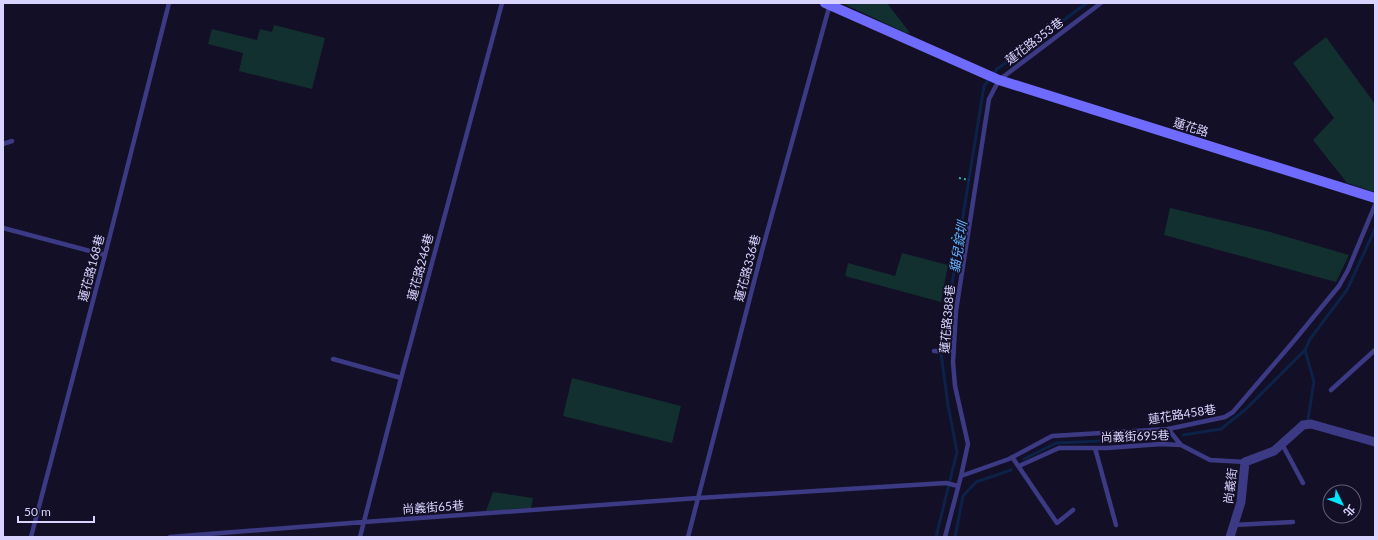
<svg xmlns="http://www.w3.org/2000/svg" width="1378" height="540" font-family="Lato,'Noto Sans TC',sans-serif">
  <rect width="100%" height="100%" fill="#130f26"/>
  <path fill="#12302f" d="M842 3H887L910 33H906Z
    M274 25 325 38 312 89 239 71 243 53 208 44 212 29 257 40 260 29 272 32Z
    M1326 37 1375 104V192L1347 183 1313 140 1334 118 1293 63Z
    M1170 208 1263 230 1349 255 1336 282 1164 235Z
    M902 253 948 265 941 302 845 276 848 263 895 276Z
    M572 378 681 406 672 443 563 416Z
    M493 492 533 498 531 508 486 511Z"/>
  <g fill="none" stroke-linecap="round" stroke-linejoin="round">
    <path stroke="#0c2248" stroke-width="3" d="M1308 419 1314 382 1305 350 1310 339 1347 290 1375 229
      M1183 435 1221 429 1246 409 1305 350
      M1024 459 1056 443 1165 438
      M936 537 957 452 948 405 941 353 984 86 997 69 1087 3
      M955 537 963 496 976 482 1011 470"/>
    <path stroke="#2fb8b0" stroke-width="2" stroke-dasharray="2 3" stroke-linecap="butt" d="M1047 24 1052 31
      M959 178 969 180
      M951 238 960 240
      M945 288 952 290"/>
    <path stroke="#3d3a85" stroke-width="4.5" d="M3 144 12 141
      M3 228 105 255
      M934 351 954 352
      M333 359 401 378
      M1331 390 1375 350
      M1168 429 1181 445
      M1282 444 1303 483
      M1095 448 1116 525
      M1012 457 1057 523 1073 510
      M1019 466 1059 448H1107L1161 444 1181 445 1210 460 1245 462
      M961 476 1009 459 1052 436 1168 429 1225 417 1233 412 1293 342 1339 286 1348 270 1375 205
      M1234 525 1293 522
      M31 537 105 255 169 3
      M170 537 364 522 698 498 946 483 958 486
      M360 537 401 378 502 3
      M688 537 763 247 830 4
      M945 537 961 476 968 444 955 386 953 362 956 311 989 99 999 80 1101 3"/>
    <path stroke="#3d3a85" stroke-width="9" d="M1230 537 1241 502 1245 462 1274 451 1303 425 1311 424 1375 442"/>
    <path stroke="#6f6bff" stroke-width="10" d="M825 3 999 80 1375 198"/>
  </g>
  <g text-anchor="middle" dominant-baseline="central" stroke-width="3.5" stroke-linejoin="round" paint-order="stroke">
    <g font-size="12" fill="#d9d4ff" stroke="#130f26">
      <text transform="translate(1034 41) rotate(-37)">蓮花路353巷</text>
      <text transform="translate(1191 127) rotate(17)">蓮花路</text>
      <text transform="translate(420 267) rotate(-75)">蓮花路246巷</text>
      <text transform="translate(91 268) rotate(-75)">蓮花路168巷</text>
      <text transform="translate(747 268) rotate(-75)">蓮花路336巷</text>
      <text transform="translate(947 319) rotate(-85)">蓮花路388巷</text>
      <text transform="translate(1182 414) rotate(-9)">蓮花路458巷</text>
      <text transform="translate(1135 436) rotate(-2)">尚義街695巷</text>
      <text transform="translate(1230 486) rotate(-83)">尚義街</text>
      <text transform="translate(433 507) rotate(-4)">尚義街65巷</text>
    </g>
    <g font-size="13" font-style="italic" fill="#62b6ff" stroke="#130f26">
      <text transform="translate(958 247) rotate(-81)">貓兒錠圳</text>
    </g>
  </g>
  <rect width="1378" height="540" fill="none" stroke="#d9d4ff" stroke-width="8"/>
  <g transform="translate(1342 504) rotate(133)"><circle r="19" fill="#130f26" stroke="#625e7d"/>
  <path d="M0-3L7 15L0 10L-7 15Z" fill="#00e5ff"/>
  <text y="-6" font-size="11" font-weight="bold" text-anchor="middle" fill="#d9d4ff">北</text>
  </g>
  <path d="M18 516v6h76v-6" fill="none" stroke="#d9d4ff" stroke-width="2"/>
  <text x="24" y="516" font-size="12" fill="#d9d4ff" stroke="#130f26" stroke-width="3" paint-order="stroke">50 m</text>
</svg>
